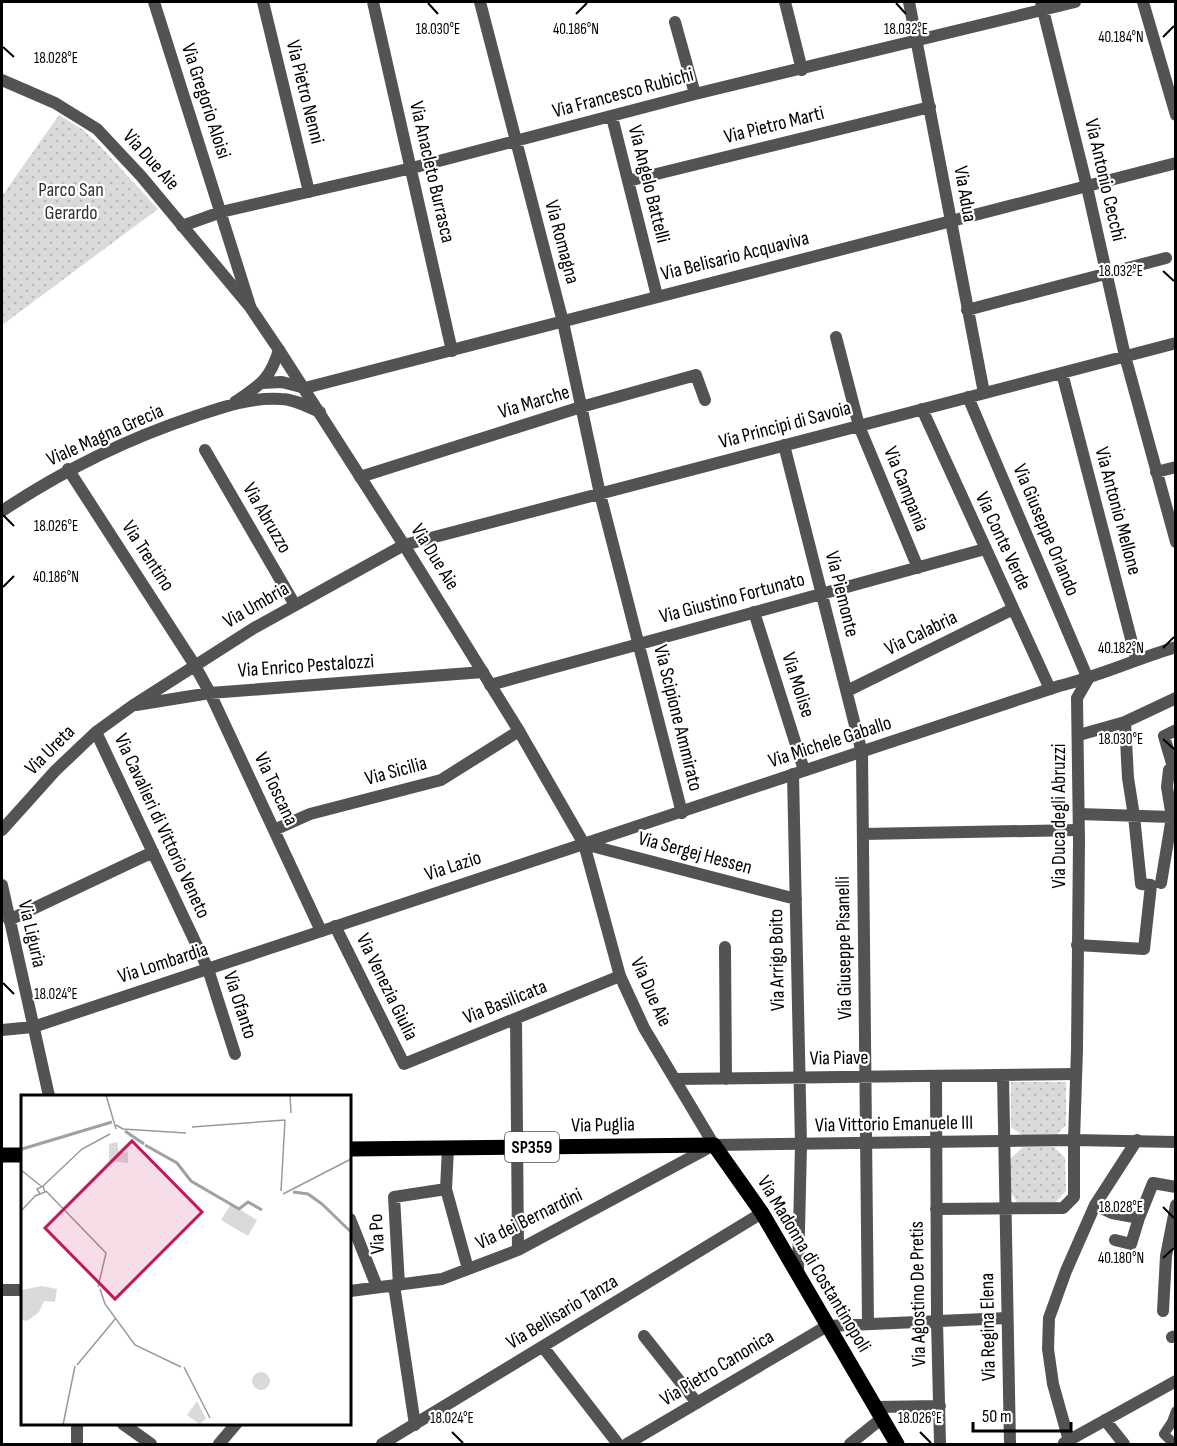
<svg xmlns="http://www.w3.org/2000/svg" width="1177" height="1446" font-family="'Sofia Sans Condensed',sans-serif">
  <defs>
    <pattern id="park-dots" width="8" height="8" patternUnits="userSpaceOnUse" patternTransform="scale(1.5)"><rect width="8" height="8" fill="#dadada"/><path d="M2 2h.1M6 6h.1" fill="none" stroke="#b9b9b9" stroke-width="1.8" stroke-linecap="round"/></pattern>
  </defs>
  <rect width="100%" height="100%" fill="#fff"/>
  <path fill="url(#park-dots)" d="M59 115 83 130 101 147 158 209 2 325V196Z
    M1011 1082H1066V1125L1057 1134 1022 1135 1011 1127Z
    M1023 1147H1054L1065 1158 1066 1191 1055 1203 1017 1202 1010 1191V1159Z"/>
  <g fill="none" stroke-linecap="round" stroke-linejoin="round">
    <path stroke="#535353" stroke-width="10" d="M1174 1444 1164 1434 1172 1422 1176 1411"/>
    <path stroke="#535353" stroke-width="12" d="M154 2 250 306
      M263 2 309 192
      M373 2 452 351
      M480 2 563 322 600 494 682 813
      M785 2 802 70
      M909 2 984 393
      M1041 2 1087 187 1125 356 1176 542
      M1143 2 1176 115
      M675 22 695 94
      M612 117 657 296
      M628 181 930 107
      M182 226 221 212 412 168 695 94 1075 2
      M967 310 1166 258
      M836 337 859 426 918 568
      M1062 373 1136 658
      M262 383 282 382 305 388
      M968 397 1088 679
      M235 402C261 384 269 381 279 350
      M922 409 1050 689
      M784 445 862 753 868 1324
      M205 450 295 605
      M68 469 194 664 210 693 321 931
      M1156 472 1176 467
      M360 477 581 407 696 375 705 400
      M2 511C62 471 126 439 196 416 223 407 251 397 281 399 294 399 308 407 320 412
      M754 612 804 770
      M490 685 985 549
      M847 691 1013 609
      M136 705 210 693 483 672
      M96 732 208 969 235 1054
      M1079 735 1125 722 1176 698
      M1173 767 1164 736 1176 730
      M793 774 801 1145 798 1273
      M1079 814 1172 817
      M2 830 55 771 96 732 132 706 254 628 404 545 1176 343
      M274 830 310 814 441 780 519 731
      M863 834 1078 830
      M584 844 796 899
      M1161 883 1172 817 1167 787 1169 770 1176 765
      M2 885 49 1096
      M9 920 153 852
      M335 926 404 1064 620 976
      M1077 945 1144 949 1151 885 1141 884 1134 816 1128 778 1125 722
      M725 947 726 1079
      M516 1019 518 1250
      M2 1030 33 1027
      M1003 1075 1010 1444
      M936 1076 937 1321 940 1444
      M675 1079 1076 1074
      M446 1189 448 1148
      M1095 1205 1112 1213 1139 1218
      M936 1209 1063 1208 1074 1197V1140
      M350 1219 377 1287
      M1115 1240 1131 1244 1139 1218 1153 1183 1176 1187
      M394 1285 415 1425
      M399 1285 394 1197 446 1189 468 1269
      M2 1290H22
      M350 1291 442 1279 518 1250 712 1146
      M1163 1311 1166 1256 1176 1205
      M644 1336 697 1403
      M1172 1337 1176 1336
      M543 1347 618 1444
      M875 1407 940 1406
      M1105 1420 1124 1444
      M123 1424 151 1444
      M1069 1441 1053 1384 1048 1349 1049 1318 1066 1271 1095 1205 1137 1140
      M1064 1443 1176 1381
      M77 1444V1424
      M219 1444 236 1424
      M382 1444 762 1213
      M627 1444 827 1326 1007 1318
      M850 1444 881 1419"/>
    <path stroke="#535353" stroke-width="12" d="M2 80 55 103 97 129 141 176 250 307 279 350 404 545 519 731 584 844 620 976 644 1028 714 1145 1074 1140 1176 1142
      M305 388 1176 163
      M33 1027 1059 686C1099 676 1136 659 1176 647
      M1074 1140 1077 1049 1079 841 1077 698 1088 679"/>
    <path stroke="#000" stroke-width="15" d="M350 1149 714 1145 762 1213 897 1444
      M2 1155H22"/>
  </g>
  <path fill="none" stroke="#000" stroke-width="2" d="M428 3 438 14M896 3 906 14M576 14 587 3M1163 37 1174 26M3 47 14 57M1163 271 1174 281M3 515 14 526M3 587 14 576M1163 648 1174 637M1163 739 1174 749M3 983 14 994M1163 1207 1174 1218M1163 1258 1174 1248M452 1432 463 1443M920 1432 931 1443"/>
  <g text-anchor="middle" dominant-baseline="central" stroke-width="4.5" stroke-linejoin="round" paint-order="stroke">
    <rect fill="#fff" stroke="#4c4c4c" stroke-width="1.5" x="505" y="1132" width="54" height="30" rx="4.5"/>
    <g font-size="18" font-weight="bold" fill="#000">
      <text x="532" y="1147">SP359</text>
    </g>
    <g font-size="20" fill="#000" stroke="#fff">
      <text transform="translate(305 92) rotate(76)">Via Pietro Nenni</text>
      <text transform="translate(623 93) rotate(-15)">Via Francesco Rubichi</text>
      <text transform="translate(206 101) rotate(72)">Via Gregorio Aloisi</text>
      <text transform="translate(774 125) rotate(-14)">Via Pietro Marti</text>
      <text transform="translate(151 160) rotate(48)">Via Due Aie</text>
      <text transform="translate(432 172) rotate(77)">Via Anacleto Burrasca</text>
      <text transform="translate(1105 180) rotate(77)">Via Antonio Cecchi</text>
      <text transform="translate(649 184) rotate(76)">Via Angelo Battelli</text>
      <text transform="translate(965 194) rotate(80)">Via Adua</text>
      <text transform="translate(562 242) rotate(75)">Via Romagna</text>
      <text transform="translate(735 256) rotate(-14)">Via Belisario Acquaviva</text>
      <text transform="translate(534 402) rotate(-17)">Via Marche</text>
      <text transform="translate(785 425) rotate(-15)">Via Principi di Savoia</text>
      <text transform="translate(105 435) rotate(-24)">Viale Magna Grecia</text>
      <text transform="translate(906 489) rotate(68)">Via Campania</text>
      <text transform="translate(1118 511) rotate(75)">Via Antonio Mellone</text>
      <text transform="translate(267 518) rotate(60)">Via Abruzzo</text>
      <text transform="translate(1046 530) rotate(67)">Via Giuseppe Orlando</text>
      <text transform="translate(1003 541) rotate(65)">Via Conte Verde</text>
      <text transform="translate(148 556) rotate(57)">Via Trentino</text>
      <text transform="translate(435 557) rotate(58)">Via Due Aie</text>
      <text transform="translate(842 594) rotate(76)">Via Piemonte</text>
      <text transform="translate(732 598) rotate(-15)">Via Giustino Fortunato</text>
      <text transform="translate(256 605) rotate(-30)">Via Umbria</text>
      <text transform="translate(921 633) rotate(-26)">Via Calabria</text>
      <text transform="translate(306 666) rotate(-4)">Via Enrico Pestalozzi</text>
      <text transform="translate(798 685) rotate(72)">Via Molise</text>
      <text transform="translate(678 718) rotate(76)">Via Scipione Ammirato</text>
      <text transform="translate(830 742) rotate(-18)">Via Michele Gaballo</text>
      <text transform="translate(50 750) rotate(-45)">Via Ureta</text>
      <text transform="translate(396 771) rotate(-15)">Via Sicilia</text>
      <text transform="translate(276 789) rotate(65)">Via Toscana</text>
      <text transform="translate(1059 816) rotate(-90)">Via Duca degli Abruzzi</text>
      <text transform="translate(162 826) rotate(65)">Via Cavalieri di Vittorio Veneto</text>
      <text transform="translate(695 853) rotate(15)">Via Sergej Hessen</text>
      <text transform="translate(453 866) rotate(-18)">Via Lazio</text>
      <text transform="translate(32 934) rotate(77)">Via Liguria</text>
      <text transform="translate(844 948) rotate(-91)">Via Giuseppe Pisanelli</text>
      <text transform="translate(777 960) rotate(-91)">Via Arrigo Boito</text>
      <text transform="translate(163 963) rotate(-18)">Via Lombardia</text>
      <text transform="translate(387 987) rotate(64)">Via Venezia Giulia</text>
      <text transform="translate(651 992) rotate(66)">Via Due Aie</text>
      <text transform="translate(505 1002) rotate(-22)">Via Basilicata</text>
      <text transform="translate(240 1005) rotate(72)">Via Ofanto</text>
      <text transform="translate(839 1058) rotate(-1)">Via Piave</text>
      <text transform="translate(894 1124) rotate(-1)">Via Vittorio Emanuele III</text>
      <text transform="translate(603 1125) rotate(-1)">Via Puglia</text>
      <text transform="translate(529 1219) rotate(-26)">Via dei Bernardini</text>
      <text transform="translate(377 1234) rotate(-93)">Via Po</text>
      <text transform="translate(814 1264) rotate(59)">Via Madonna di Costantinopoli</text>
      <text transform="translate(918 1294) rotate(-91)">Via Agostino De Pretis</text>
      <text transform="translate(562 1312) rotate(-31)">Via Bellisario Tanza</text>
      <text transform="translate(988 1327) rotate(-91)">Via Regina Elena</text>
      <text transform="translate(717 1368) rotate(-31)">Via Pietro Canonica</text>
    </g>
    <g font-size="20" fill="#313131" stroke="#fff">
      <text x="71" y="190">Parco San<tspan x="71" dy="23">Gerardo</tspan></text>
    </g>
  </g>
  <g transform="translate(21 1095)">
    <rect width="330" height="330" fill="#fff"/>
    <path d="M210 109 236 125 227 141 200 125ZM176 306 185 324 178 329 166 320Z" fill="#dadada"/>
    <path d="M21 191 36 194 34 207 23 206 18 217 6 226 0 224V195Z" fill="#dadada"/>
    <path d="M96 47 98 58 107 57V68L88 66V49ZM231 286a9 9 0 1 1 18 0a9 9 0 1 1-18 0Z" fill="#dadada"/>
    <path fill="none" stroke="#a1a1a1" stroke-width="3" d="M104 36 123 49M124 50 156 68 170 86 218 114 227 107 241 115M1 54 91 27M272 97 287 99 301 109M301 109 330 137"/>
    <path fill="none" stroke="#999" stroke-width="1.5" d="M85 0 95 34M269 0 270 18M95 30 102 34 165 38M171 32 264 25M0 75 20 91M22 91 61 54 89 39M25 96 85 158 77 192M260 96 264 25M262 99 330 64M14 101 24 97 22 91 16 94 19 99M0 116 15 100M79 194 84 209 114 250 160 272M56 270 95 223M163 272 189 323M42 330 54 271"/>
    <path fill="#c2185b" fill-opacity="0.15" stroke="#c2185b" stroke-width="3" d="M111 46 181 117 94 204 24 133Z"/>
    <rect width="330" height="330" fill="none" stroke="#000" stroke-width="3"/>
  </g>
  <g font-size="15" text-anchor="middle" fill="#000" stroke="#fff" stroke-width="4.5" stroke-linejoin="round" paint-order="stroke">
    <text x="438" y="34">18.030°E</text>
    <text x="576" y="34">40.186°N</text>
    <text x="906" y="34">18.032°E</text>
    <text x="1121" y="42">40.184°N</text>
    <text x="56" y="63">18.028°E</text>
    <text x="1121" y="276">18.032°E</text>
    <text x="56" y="531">18.026°E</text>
    <text x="56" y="582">40.186°N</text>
    <text x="1121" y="653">40.182°N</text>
    <text x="1121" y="744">18.030°E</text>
    <text x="56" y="999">18.024°E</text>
    <text x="1121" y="1212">18.028°E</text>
    <text x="1121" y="1263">40.180°N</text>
    <text x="452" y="1423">18.024°E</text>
    <text x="920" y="1423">18.026°E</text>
  </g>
  <rect width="1177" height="1446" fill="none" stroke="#000000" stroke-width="6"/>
  <path d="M973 1422v9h98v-9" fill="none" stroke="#000000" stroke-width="3"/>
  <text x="982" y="1422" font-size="18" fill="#000000" stroke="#ffffff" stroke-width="4.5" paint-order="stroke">50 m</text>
</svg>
